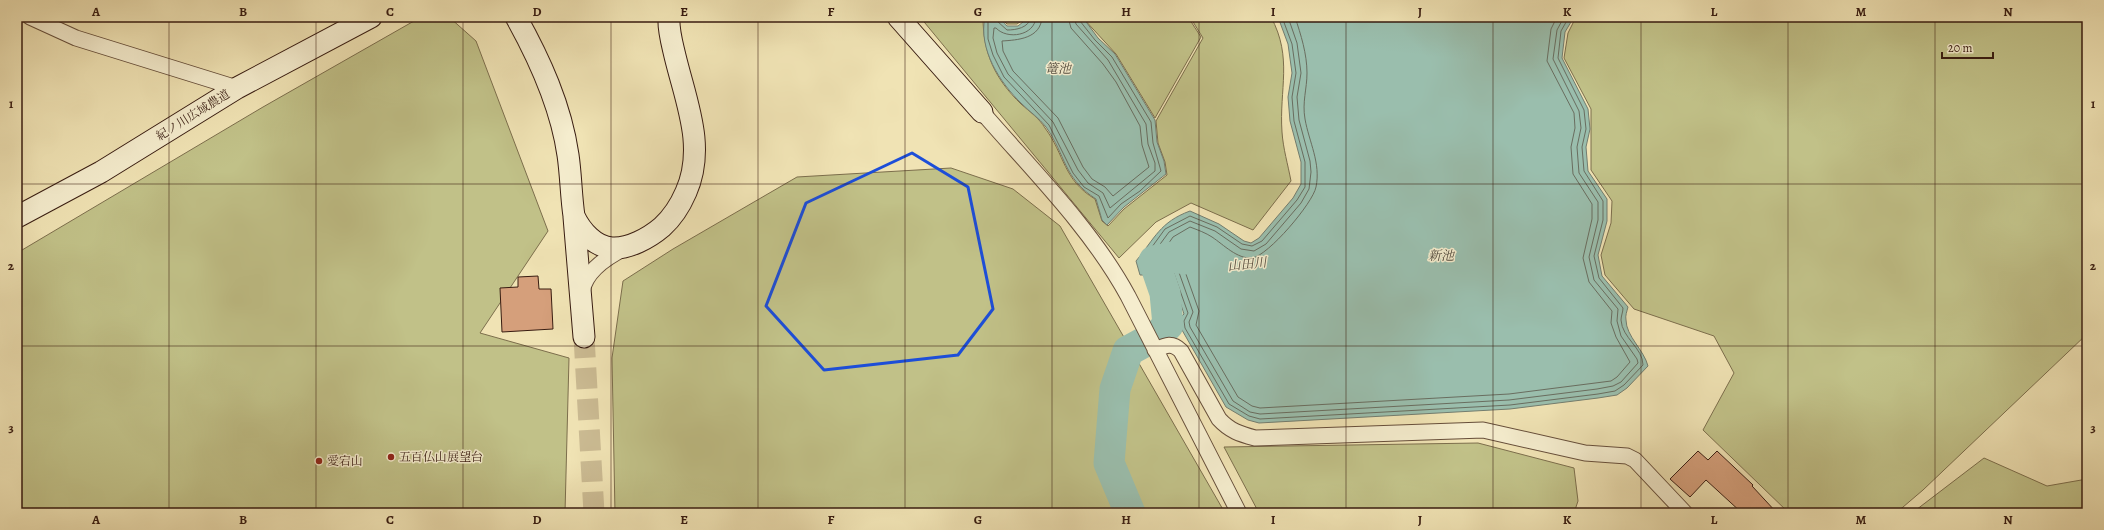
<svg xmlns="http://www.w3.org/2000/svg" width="2104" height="530" font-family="Alegreya,'Noto Serif JP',serif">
  <rect width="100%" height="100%" fill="#f0e3b4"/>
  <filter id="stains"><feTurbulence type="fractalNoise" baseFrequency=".005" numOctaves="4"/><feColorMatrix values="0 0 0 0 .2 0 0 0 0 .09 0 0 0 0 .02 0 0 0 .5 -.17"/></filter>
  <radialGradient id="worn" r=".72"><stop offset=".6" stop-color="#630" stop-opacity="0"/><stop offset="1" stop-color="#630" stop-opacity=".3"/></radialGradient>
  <path fill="#c1c188" stroke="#7c6e4c" d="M421 17H449L476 41 548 231 480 333 569 358 565 513H17V253L263 107Z
    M920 17H983C983 53 995 79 1021 104 1030 112 1039 118 1045 128 1065 155 1063 180 1095 199L1102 221 1108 226 1124 209 1167 175 1165 162 1158 143 1156 121 1203 38 1190 17H1271C1293 58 1279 89 1282 132 1283 148 1288 165 1291 181L1253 230 1191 203 1156 222 1119 258Z
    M1000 17H1027L1017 24H1007Z
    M1082 17H1188L1201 37 1155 118 1116 54Z
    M1576 17H2087V334L1923 490 1896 513H1789L1703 430 1734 373 1714 336 1634 309 1605 275 1601 255 1611 223 1612 201 1591 170V109L1564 58 1568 33Z
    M951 168 1013 189 1060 226 1225 513H615L612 358 623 281 673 249 797 177Z
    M1478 443 1574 468 1578 501 1574 513H1259L1224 447Z
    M1984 458 2047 486 2087 479V513H1912Z"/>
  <path fill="#9abead" stroke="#737d6f" d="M985 17H999L1007 26H1018L1029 17H1079L1084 19 1098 38 1115 54 1155 120 1157 142 1164 161 1166 174 1124 207 1107 225 1102 220 1096 199C1063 178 1066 155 1046 127 1039 118 1030 112 1022 104 1000 83 978 49 985 17Z
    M1278 17H1574L1565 32 1562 58 1588 109 1590 129 1586 147 1588 171 1607 199V221L1598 255 1602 276 1628 307C1627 311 1625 316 1626 320 1626 336 1644 350 1648 366L1627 388 1617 395 1598 398 1510 409 1259 423 1248 420 1226 407 1182 330 1179 319 1184 314 1169 270 1164 267 1146 275H1140L1136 261C1155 238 1160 222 1190 211L1219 224 1244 241 1251 243 1259 238 1293 198 1301 184V162L1290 121 1288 97 1292 73 1288 44Z"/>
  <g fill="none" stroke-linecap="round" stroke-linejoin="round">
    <path stroke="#696d5f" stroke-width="1" d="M988 17V39L993 55 1004 77 1049 125 1073 173 1084 187 1099 196 1108 218 1121 204 1140 191 1161 171 1153 143 1151 122 1112 57 1095 40 1080 21 1079 17
      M996 17 997 21 1007 30C1016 30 1029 28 1031 17
      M1036 17C1035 36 1007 40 996 28H994L993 38 997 53 1008 74 1053 122 1078 170 1088 183 1103 193 1110 208 1155 171V163L1148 144 1146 124 1108 60 1076 24 1074 17
      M1042 17C1041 39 1017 40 1002 41L1003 51 1013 71 1058 118 1083 167 1092 179 1105 187 1113 196 1149 167 1142 145 1140 126 1116 82 1103 64 1071 28 1068 17
      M1282 17 1292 44 1296 73 1292 97 1294 121 1305 162V187L1297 200 1262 241 1252 246 1242 244 1217 227 1190 216 1165 229 1141 262 1144 271 1163 263 1172 268 1188 313 1184 321 1185 328 1229 404 1249 416 1260 419 1510 405 1598 394 1615 391 1624 385 1643 365C1643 348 1622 338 1621 320 1621 316 1623 312 1623 308L1599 278 1594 256 1603 220V201L1584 171 1582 147 1586 129 1584 110 1558 58 1561 31 1569 17
      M1288 17 1297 43 1301 73 1297 97 1299 120 1310 161 1311 172 1309 189 1301 203 1266 244 1254 251 1241 249 1215 231 1190 221 1169 232 1147 262 1150 264 1165 258 1176 264 1193 312 1189 322 1190 327 1233 401 1250 412 1260 414 1509 400 1597 389 1613 386 1621 382 1638 363 1637 359 1621 336 1617 321 1618 309 1594 280 1589 257 1598 220V202L1579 173 1577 147 1581 128 1579 111 1553 59 1557 30 1564 17
      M1295 17C1301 35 1307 54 1307 73 1307 89 1302 102 1305 119 1309 142 1321 163 1316 187 1313 203 1268 256 1252 258 1237 259 1224 245 1212 237 1206 233 1198 230 1190 227L1173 237 1164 250 1177 257 1182 263 1199 311 1196 325 1238 397 1252 406 1260 408 1509 394 1611 381 1617 377 1630 362 1616 337 1611 323 1612 311 1589 282 1583 258 1592 219V204L1573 174 1571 147 1575 128 1574 113 1547 61 1551 29 1557 17"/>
    <path stroke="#9abead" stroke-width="31" d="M1130 513 1109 463 1115 389 1128 351 1159 334 1168 325 1165 293 1154 261 1173 257 1185 259"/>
  </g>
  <path fill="#d59f7b" stroke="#381c11" d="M538 276 539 289H551L553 329 502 332 500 288 518 287V277Z
    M1698 451 1708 460 1717 451 1753 485 1752 486 1777 513H1742L1706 480 1690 497 1670 479Z"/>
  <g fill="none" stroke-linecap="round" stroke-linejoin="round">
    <path stroke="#cbbb93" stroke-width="21" stroke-dasharray="21 10" stroke-linecap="butt" d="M584 337 594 513"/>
    <g stroke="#664e3a" stroke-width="17">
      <path id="street" d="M30 17 76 38 237 88
        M982 112C1033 171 1091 228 1128 296L1239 513
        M582 292C585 272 607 257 625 248
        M1155 350C1166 345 1172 342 1181 351L1219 419C1230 431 1240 434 1255 438L1483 430 1585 453 1627 456 1635 460 1685 513"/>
    </g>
    <g stroke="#381c11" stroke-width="23">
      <path id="secondary" d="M516 17C540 60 561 106 568 155 571 175 571 196 574 216 581 231 595 247 612 248 629 249 649 238 662 227 673 217 680 206 686 192 706 147 686 102 675 56 672 43 668 30 669 17
        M898 17 982 112
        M17 217 101 172 237 88 371 17
        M574 217 584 337"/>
    </g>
    <use href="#street" stroke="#f5edce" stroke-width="15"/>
    <use href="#secondary" stroke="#f5edce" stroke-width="21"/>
  </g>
  <path fill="none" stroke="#1d4ed8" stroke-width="3" stroke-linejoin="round" d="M912 153 968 187 993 309 958 355 824 370 766 306 806 203Z"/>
  <path fill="none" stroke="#381c11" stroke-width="1" stroke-opacity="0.55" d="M169 17V513M316 17V513M463 17V513M611 17V513M758 17V513M905 17V513M1052 17V513M1199 17V513M1346 17V513M1493 17V513M1641 17V513M1788 17V513M1935 17V513M17 184H2087M17 346H2087"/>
  <g fill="#8f2418" stroke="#f5edce" stroke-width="1.5">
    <circle cx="391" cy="457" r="4"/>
    <circle cx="319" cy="461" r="4"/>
  </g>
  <g text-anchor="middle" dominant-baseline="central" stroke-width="3" stroke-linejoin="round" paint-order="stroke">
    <g font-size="12" fill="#381c11" stroke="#f5edce">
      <text transform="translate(193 115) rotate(-32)">紀ノ川広域農道</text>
    </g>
    <g font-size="12" fill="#381c11" stroke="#f5edce" text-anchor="start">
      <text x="399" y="457">五百仏山展望台</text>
      <text x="327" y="461">愛宕山</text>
    </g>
    <g font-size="13" font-style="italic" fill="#554d40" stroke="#f5edce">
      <text x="1058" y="68">篭池</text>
      <text x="1441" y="255">新池</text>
      <text transform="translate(1247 264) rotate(-6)">山田川</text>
    </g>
  </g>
  <rect width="2104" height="530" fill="none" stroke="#f0e3b4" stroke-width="44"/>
  <path d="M1942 52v6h51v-6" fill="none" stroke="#381c11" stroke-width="2"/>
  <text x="1948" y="52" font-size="12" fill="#381c11" stroke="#f5edce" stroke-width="3" paint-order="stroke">20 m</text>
  <rect x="22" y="22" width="2060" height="486" fill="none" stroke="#381c11" stroke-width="1.5"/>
  <g font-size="13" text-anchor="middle" font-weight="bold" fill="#381c11">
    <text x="96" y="16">A</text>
    <text x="243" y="16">B</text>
    <text x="390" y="16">C</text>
    <text x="537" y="16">D</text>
    <text x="684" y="16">E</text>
    <text x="831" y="16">F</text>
    <text x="978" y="16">G</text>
    <text x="1126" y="16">H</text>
    <text x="1273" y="16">I</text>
    <text x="1420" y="16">J</text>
    <text x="1567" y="16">K</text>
    <text x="1714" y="16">L</text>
    <text x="1861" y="16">M</text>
    <text x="2008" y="16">N</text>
    <text x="11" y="108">1</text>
    <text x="2093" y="108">1</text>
    <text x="11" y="270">2</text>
    <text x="2093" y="270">2</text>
    <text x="11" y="432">3</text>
    <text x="2093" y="432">3</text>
    <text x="96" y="524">A</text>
    <text x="243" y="524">B</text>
    <text x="390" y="524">C</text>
    <text x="537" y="524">D</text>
    <text x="684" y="524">E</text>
    <text x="831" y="524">F</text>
    <text x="978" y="524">G</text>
    <text x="1126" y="524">H</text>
    <text x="1273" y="524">I</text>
    <text x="1420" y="524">J</text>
    <text x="1567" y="524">K</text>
    <text x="1714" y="524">L</text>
    <text x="1861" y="524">M</text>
    <text x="2008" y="524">N</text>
  </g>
  <rect width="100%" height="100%" filter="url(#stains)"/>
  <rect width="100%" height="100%" fill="url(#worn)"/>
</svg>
